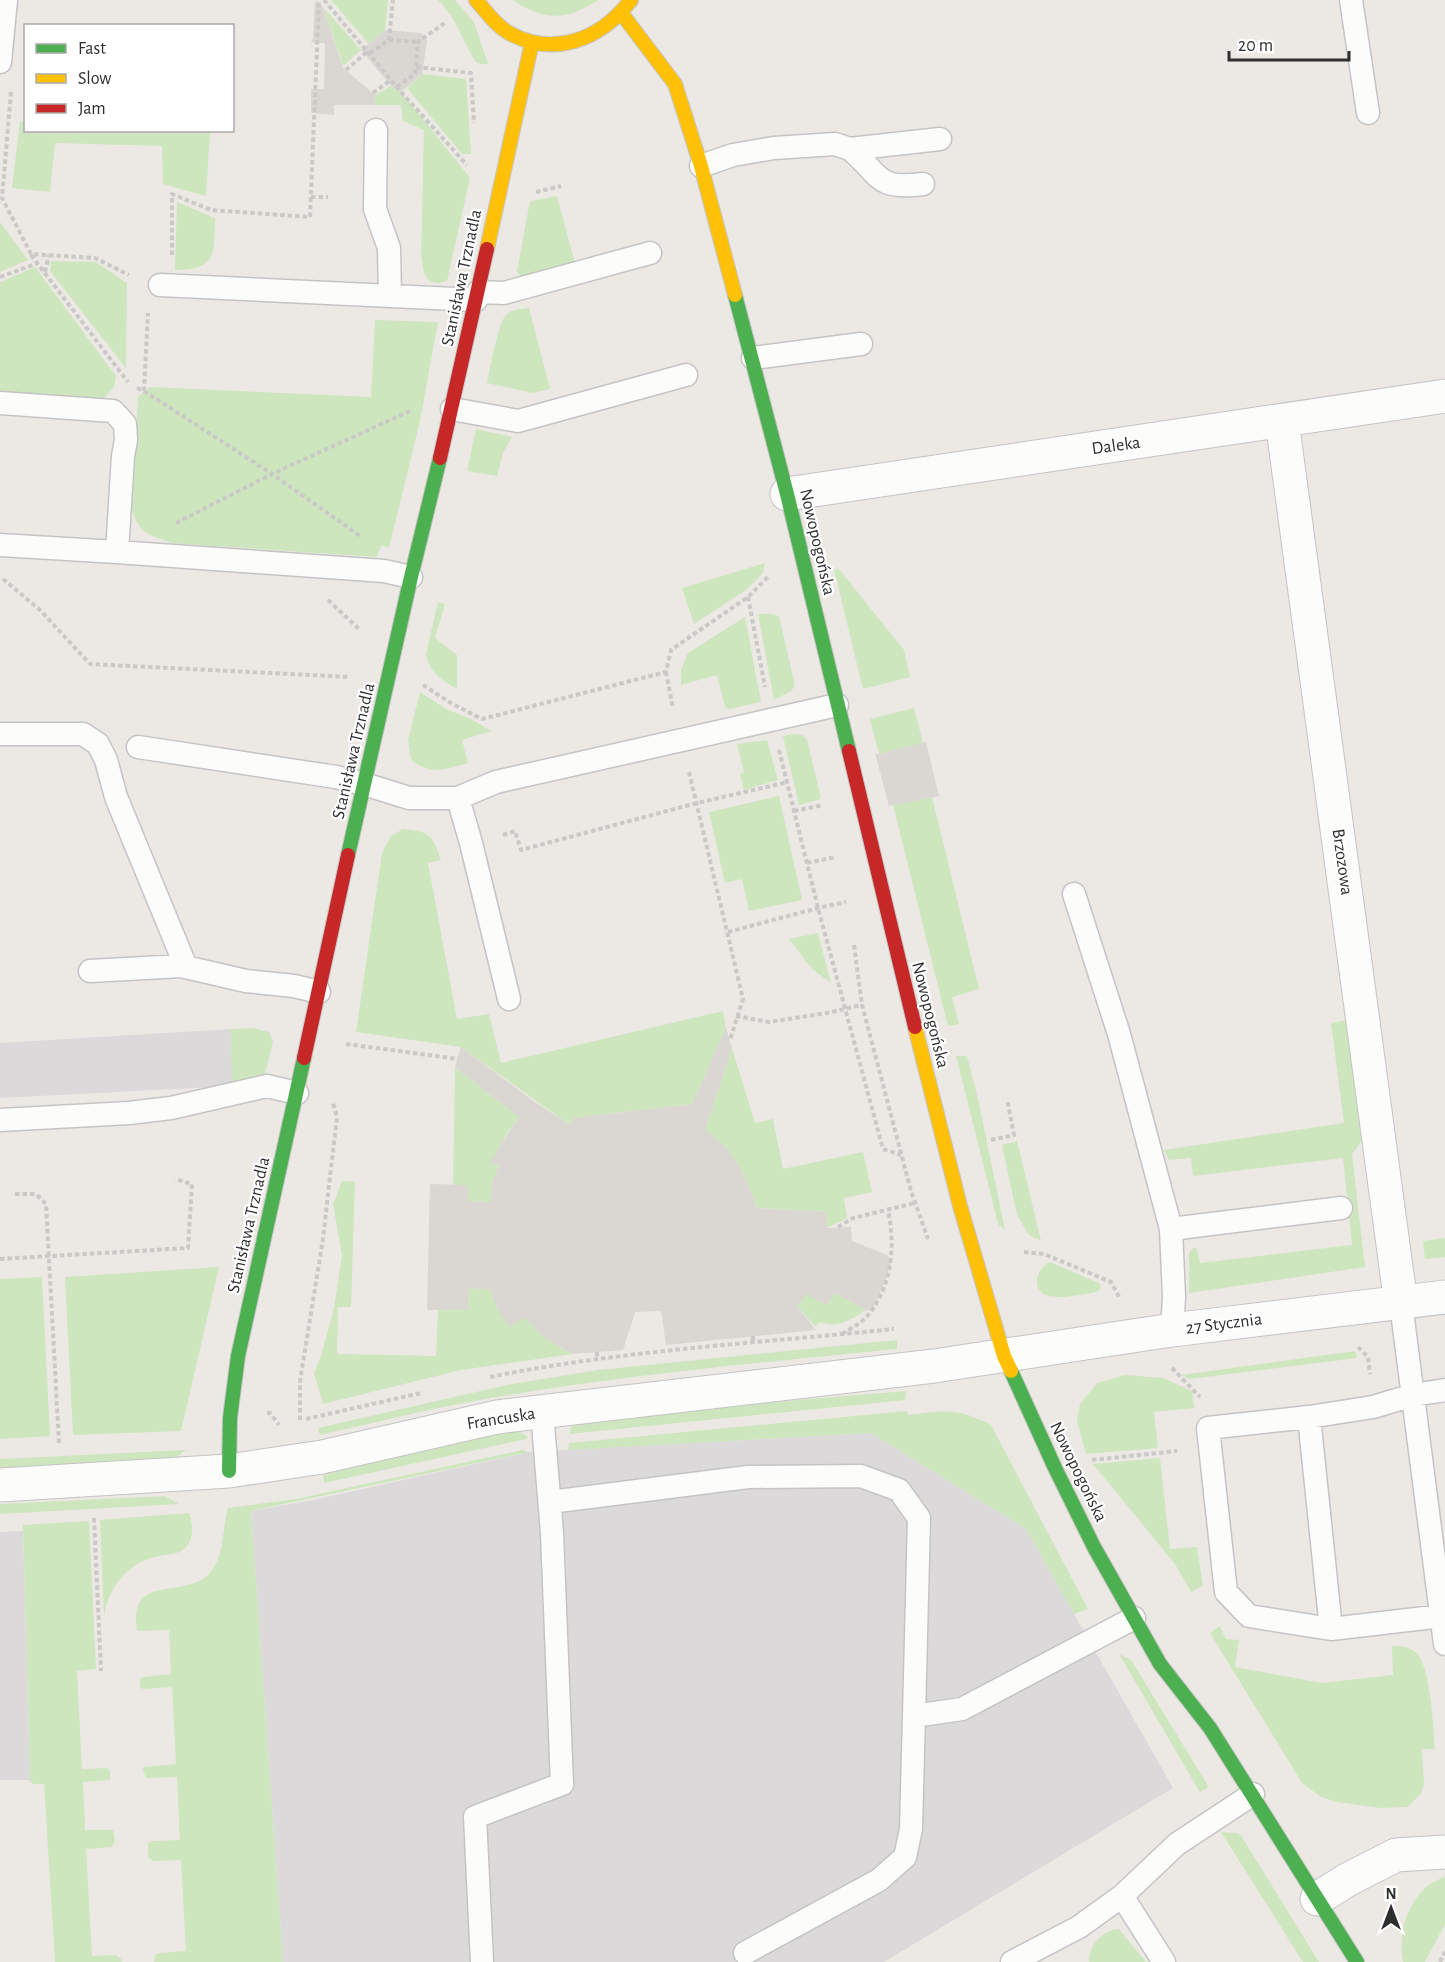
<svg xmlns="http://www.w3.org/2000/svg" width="1445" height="1962" font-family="'Alegreya Sans',sans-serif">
  <rect width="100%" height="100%" fill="#ece8e4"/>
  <path fill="#dcd9db" d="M231 1029 233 1086 0 1098V1043Z
    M871 1433 1026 1529 1173 1788 884 1962H283L251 1511 313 1500 529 1452Z
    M23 1531 30 1780H0V1532Z"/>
  <path fill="#cee6be" d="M331 0H388L385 30 369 44Z
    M438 0H455L474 22 488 64H482L476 62C462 41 457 18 438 0Z
    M513 0H598C567 21 543 21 513 0Z
    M323 7 361 50 343 66Z
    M422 74 466 79 471 154H462L407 88Z
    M391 86 401 92 470 178 447 281C424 288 424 273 421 256L424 130 403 121 401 105H375V95Z
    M20 121 25 122 26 130 210 131 206 196 163 184 162 146 55 143 50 192 12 188Z
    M557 196 575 263 521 277 517 271 530 201Z
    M177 202 215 218C214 254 217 270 175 270Z
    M0 222 28 260 0 272Z
    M51 261 96 262 127 283 126 368 50 271Z
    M35 267 116 376 114 387 101 402 0 395V282Z
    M529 308 550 389 533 393 487 383C490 369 498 323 506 315 512 309 521 309 529 308Z
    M375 320 438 322 420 421 389 548 382 545 376 557 172 543C151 535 139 534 132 510L138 397 150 387 371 397Z
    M476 429 512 437 503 453 497 476 467 471Z
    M765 563 763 573 746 590 694 624 682 588Z
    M839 569 904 650 910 677 863 689 834 570Z
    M438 602 445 604 435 638 457 655V689C443 681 428 671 426 654Z
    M758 614H771L779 616 795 686 791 691 774 700Z
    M745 617 761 702 730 709 725 707 717 675 681 685V669L688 653Z
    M420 692 446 709 473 720 491 731 462 740 468 763C443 769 434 776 411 760L408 740Z
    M914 708 923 743 879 754 870 719Z
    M794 734 802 735 807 739 821 799 799 805 783 736Z
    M767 740 778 780 744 790 740 774 744 773 737 744Z
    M779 796 802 900 749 911 742 879 725 883 709 812Z
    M932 797 979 989 952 997 959 1024 948 1026 893 805Z
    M403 829C430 831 433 836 441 860L428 863 457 1019 489 1014 501 1063 723 1011 726 1028 692 1104 574 1118 570 1125 461 1047 356 1032 382 853 391 836Z
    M818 933 831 983 812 969 789 939Z
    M1349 1020 1365 1137 1352 1154 1365 1267 1189 1293V1253L1194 1247 1197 1249 1200 1263 1352 1245 1343 1158 1193 1176 1191 1158 1169 1160 1164 1150 1344 1123 1331 1023Z
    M252 1028 269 1032 273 1042 265 1074 240 1082H232L231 1029Z
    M732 1048 755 1123 773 1119 783 1169 863 1152 872 1192 844 1198 847 1218 827 1228 826 1212 757 1208 742 1171 728 1149 705 1129Z
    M956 1056H967L978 1099 1005 1230 998 1224Z
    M455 1067 519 1117 509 1131 490 1163 499 1165 492 1183 491 1202 468 1201 453 1185Z
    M1017 1141 1041 1241 1029 1235 1017 1215 1002 1145Z
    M342 1181 355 1182 351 1307H338L337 1354 436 1356 438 1310H468L469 1288 490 1289 497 1308 526 1318 542 1336 573 1354 461 1370 323 1404 314 1373 321 1356 334 1308 342 1256 333 1204Z
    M1445 1238V1257L1425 1259 1423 1241Z
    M1050 1262 1099 1283 1101 1288 1098 1291 1092 1293C1077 1295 1035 1306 1037 1280 1038 1271 1043 1266 1050 1262Z
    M219 1267 181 1431 73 1435 65 1277Z
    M42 1277 50 1436 0 1439V1279Z
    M835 1293 866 1310C854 1318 836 1330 821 1322L815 1326 797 1306 805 1294Z
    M897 1340V1349C766 1362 633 1374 503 1396 441 1406 381 1421 320 1435L318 1428 507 1385 598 1370Z
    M1355 1351 1357 1358 1190 1379 1181 1375Z
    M1125 1375 1163 1378 1192 1391 1194 1408 1154 1412 1158 1448 1086 1454 1077 1421 1080 1404 1097 1383Z
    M906 1391 905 1400 569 1434 573 1423 738 1405Z
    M907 1411 908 1415C946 1411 956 1407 991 1425L1088 1609 1074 1614 1026 1529 871 1433 568 1450 569 1443Z
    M518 1431 528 1437 526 1439 324 1483 323 1475 473 1439Z
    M185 1450C177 1460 166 1460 154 1461L0 1468V1459Z
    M523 1450 529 1452 251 1511 283 1962H154L155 1955 159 1953 186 1951 181 1860 153 1861 148 1857V1843L152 1841 180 1840 177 1777 146 1778 143 1770 144 1767 176 1764 172 1687 143 1689 140 1687V1679L143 1677 171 1674 169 1630 137 1631C128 1572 183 1600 209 1574 225 1557 222 1529 228 1508L296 1499Z
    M1160 1458 1170 1549 1197 1547 1203 1585 1191 1592 1175 1564 1093 1464Z
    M165 1496 179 1504 0 1514V1504Z
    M189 1513C193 1523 194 1540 185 1548 178 1555 168 1554 159 1556 128 1562 108 1587 104 1617L100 1520Z
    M89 1521 96 1669 77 1671 82 1769 107 1768 110 1770V1780H108L83 1782 85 1830H113L115 1841 112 1847 86 1849 92 1956 116 1955 121 1959 122 1962H55L44 1784H33L30 1780 23 1525Z
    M1220 1626 1226 1639 1239 1640 1235 1667 1322 1683 1393 1675 1392 1646C1402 1646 1411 1646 1418 1655 1431 1671 1433 1727 1435 1749H1422L1424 1784 1421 1794 1407 1807 1381 1808 1337 1802 1321 1797 1302 1783 1210 1633Z
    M1119 1654 1131 1660 1207 1784 1208 1788 1200 1792Z
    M1221 1832 1238 1833 1242 1837 1319 1962H1303Z
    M1445 1876V1924L1425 1962H1403C1398 1936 1405 1907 1425 1888 1430 1883 1439 1880 1445 1876Z
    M1119 1929 1146 1962H1089C1089 1945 1102 1930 1119 1929Z"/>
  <path fill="#dad6d2" d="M315 0 323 7 343 68 375 95V105H334V115L311 113V89H324L325 43H311L313 38Z
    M385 30 421 33 427 41 422 74 401 92 391 86 361 50Z
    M926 742 939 796 889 806 875 753 879 754Z
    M726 1028 732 1048 705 1129 728 1149 742 1171 757 1208 826 1212 827 1228 851 1227 852 1241 887 1255 892 1260 884 1284 872 1310H866L835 1293 827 1305 806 1294 797 1306 816 1330 666 1345 661 1311 635 1312 623 1350 573 1354 542 1336 526 1318 509 1327 497 1308 490 1289 469 1288 468 1310H427L430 1184 468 1185V1201L491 1202 492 1183 499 1165 489 1163 519 1117 455 1067 461 1047 532 1100 570 1125 574 1118 692 1104Z"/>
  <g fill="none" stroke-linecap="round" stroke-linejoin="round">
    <g stroke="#c5c4c5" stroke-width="25">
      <path id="lane" d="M1351 0 1368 113
        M0 62 6 0
        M376 130 375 209 389 248 390 296
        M850 149C882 176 875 190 923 184
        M701 166 733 155 774 148 835 144 850 149 940 139
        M160 285 476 300
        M478 292 504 293 650 253
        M753 358 861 344
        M0 403 113 411 125 424 126 440 123 456 117 552 384 571 411 577
        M452 409 518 421 686 375
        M0 545 117 552
        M0 734H83L98 744 106 760 116 797 186 967
        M138 747 336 777 364 784 409 798H458L496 782 837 705
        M458 798 471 843 509 999
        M1074 894 1119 1034 1171 1229
        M90 971 181 966 246 981 294 986 319 992
        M0 1120 129 1113 171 1108 267 1086 297 1093
        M1401 1304 1445 1644
        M1172 1330 1174 1297 1171 1229 1341 1208
        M1309 1417 1331 1629
        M550 1502 748 1477 861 1476 899 1490 919 1518 914 1716
        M1442 1616 1331 1629 1249 1616 1226 1592 1208 1428 1309 1417 1373 1407 1413 1395 1445 1390
        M745 1953 879 1880 905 1857 911 1829 914 1716 962 1709 1134 1618
        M482 1962 475 1817 562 1784 552 1533 542 1412
        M1012 1962 1079 1927 1122 1896
        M1164 1962 1122 1896 1177 1844 1253 1794"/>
    </g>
    <g stroke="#c5c4c5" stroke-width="35">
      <path id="street" d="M1282 421 1401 1304
        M787 494 1445 396
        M0 1485 229 1471 322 1457 497 1417 934 1366 1172 1330 1445 1297
        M1317 1899 1347 1880 1396 1855 1445 1852"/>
    </g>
    <g stroke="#c5c4c5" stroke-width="16">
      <path id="fast" d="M735 295 787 494 849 751
        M348 855 411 577 440 458
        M1011 1371 1055 1468 1094 1547 1160 1664 1210 1728 1357 1962
        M229 1471 230 1418 238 1356 304 1058"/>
    </g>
    <g stroke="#c5c4c5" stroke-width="16">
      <path id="slow" d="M476 0C486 11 495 25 509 33 555 58 601 39 631 0
        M622 14 675 84 701 166 735 295
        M487 249 532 42
        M915 1027 960 1206 1004 1356 1011 1371"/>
    </g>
    <g stroke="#c5c4c5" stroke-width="16">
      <path id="jam" d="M440 458 487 249
        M849 751 915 1027
        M304 1058 348 855"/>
    </g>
    <path stroke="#c9c9c8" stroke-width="4" stroke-dasharray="4.5 3" stroke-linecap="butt" d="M324 0 401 92 467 165
      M389 40 418 42
      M370 53 389 40 393 0
      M416 67 471 73 474 123
      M346 70 368 51
      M397 87 415 74 418 42 446 22
      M11 92 2 198 31 254 95 258 129 275
      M373 93 391 80
      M536 192 561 186
      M311 197H328
      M31 255 128 382
      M172 255V194L211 210 310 217 319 0
      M45 272 49 255
      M0 277 38 263
      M137 388 144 391 148 313
      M144 391 272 474 360 536
      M176 523 272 474 412 410
      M3 579 40 610 90 664 350 677
      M748 597 765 687
      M328 600 360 630
      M666 672 673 709
      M423 685 451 703 482 719 666 672 671 650 748 597 769 576
      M779 750 818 908 883 1149 901 1155
      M689 772 743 999 730 1040
      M794 811 823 805
      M503 835 515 831 521 850 697 803 788 782
      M807 863 836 857
      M728 932 818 908 846 902
      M854 945 862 1005 911 1191 928 1239
      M736 1016 769 1022 827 1013 862 1005
      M346 1044 458 1059
      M991 1140 1014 1135 1007 1099
      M15 1194H36L46 1204 59 1443
      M838 1227 853 1218 915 1203
      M1024 1252 1044 1254 1111 1282 1119 1297
      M0 1259 188 1248 192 1184 175 1179
      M842 1334C853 1327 865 1321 872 1310 893 1280 895 1244 888 1210
      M753 1336V1343
      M1358 1347 1368 1357 1370 1374
      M597 1352V1360
      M1172 1368 1200 1397
      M490 1377C623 1350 760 1343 894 1329
      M267 1413H270L279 1425
      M306 1419 421 1393
      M300 1420V1381L323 1239 331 1168 337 1117 333 1103
      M1092 1460 1177 1451
      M94 1518 101 1671
      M1440 1962 1445 1952"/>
    <use href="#lane" stroke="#fcfcfb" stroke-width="22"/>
    <use href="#street" stroke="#fcfcfb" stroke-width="33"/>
    <use href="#fast" stroke="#4caf50" stroke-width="14"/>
    <use href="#slow" stroke="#ffc107" stroke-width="14"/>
    <use href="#jam" stroke="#c62828" stroke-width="14"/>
  </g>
  <g text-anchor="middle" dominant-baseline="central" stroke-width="4.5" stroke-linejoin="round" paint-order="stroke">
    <g font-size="18" fill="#2e2e2e" stroke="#fff">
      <text transform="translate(462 278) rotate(-78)">Stanisława Trznadla</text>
      <text transform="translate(1116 446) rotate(-8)">Daleka</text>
      <text transform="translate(817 542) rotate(77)">Nowopogońska</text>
      <text transform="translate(354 751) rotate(-77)">Stanisława Trznadla</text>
      <text transform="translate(1342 862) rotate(82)">Brzozowa</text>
      <text transform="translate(930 1015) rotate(76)">Nowopogońska</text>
      <text transform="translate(249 1225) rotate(-77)">Stanisława Trznadla</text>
      <text transform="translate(1224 1324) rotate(-7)">27 Stycznia</text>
      <text transform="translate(501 1419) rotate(-9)">Francuska</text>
      <text transform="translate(1078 1472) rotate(64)">Nowopogońska</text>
    </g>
  </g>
  <rect x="24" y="24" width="210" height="108" fill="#ffffff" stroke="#ababab" stroke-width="1.5"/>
  <rect x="36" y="44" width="30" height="9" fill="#4caf50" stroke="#ababab" stroke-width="1.5"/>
  <text x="78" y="54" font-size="18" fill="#2e2e2e">Fast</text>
  <rect x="36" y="74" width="30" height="9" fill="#ffc107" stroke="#ababab" stroke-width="1.5"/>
  <text x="78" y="84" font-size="18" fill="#2e2e2e">Slow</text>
  <rect x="36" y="104" width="30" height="9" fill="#c62828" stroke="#ababab" stroke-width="1.5"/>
  <text x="78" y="114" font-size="18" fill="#2e2e2e">Jam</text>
  <g transform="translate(1391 1908)" stroke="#ffffff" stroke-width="4.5" paint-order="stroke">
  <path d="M0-4.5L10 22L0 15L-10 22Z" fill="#2e2e2e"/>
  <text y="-9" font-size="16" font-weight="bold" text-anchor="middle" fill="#2e2e2e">N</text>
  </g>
  <path d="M1229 51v9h120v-9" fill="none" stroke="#2e2e2e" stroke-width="3"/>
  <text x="1238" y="51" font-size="18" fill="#2e2e2e" stroke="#ffffff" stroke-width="4.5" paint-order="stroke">20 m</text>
</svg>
